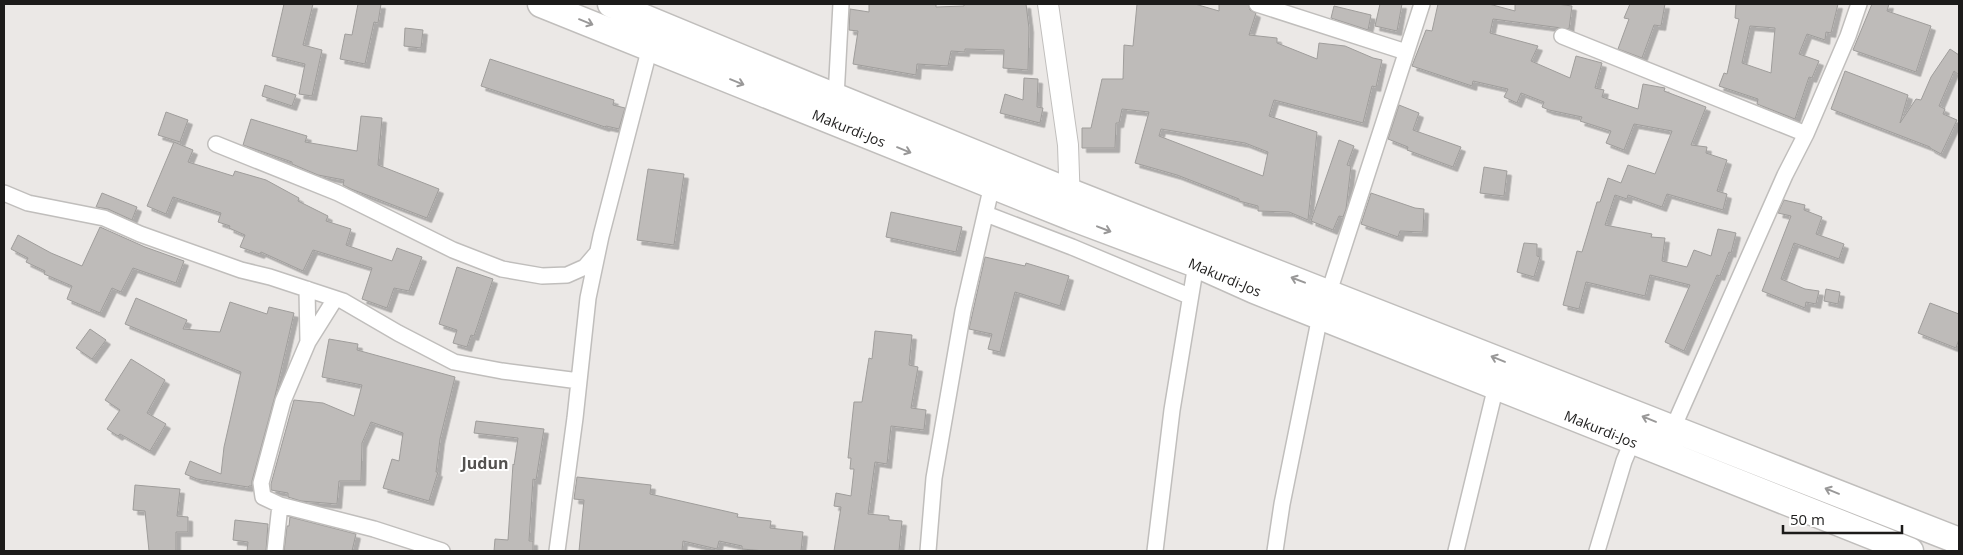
<svg xmlns="http://www.w3.org/2000/svg" width="1963" height="555" font-family="'Open Sans',sans-serif">
  <defs>
    <filter id="shadow"><feDropShadow dx="4.5" dy="4.5" stdDeviation="0" flood-color="#0004"/></filter>
  </defs>
  <rect width="100%" height="100%" fill="#ebe8e6"/>
  <path fill="#bebbb9" stroke="#9f9d9b" fill-rule="evenodd" filter="url(#shadow)" d="M284 4H313L303 45 322 50 312 96 299 94 305 64 272 56Z
    M358 4H381L378 23 374 22 365 64 340 59 345 34 352 35Z
    M869 4H936V7L964 6V4H1026L1029 28 1028 70 1003 68 1004 50 965 49V52L951 51 948 66 917 64 916 75 853 64 858 31 849 30 850 9 869 12Z
    M1137 4H1195L1219 11V4H1248L1250 10 1256 13 1249 35 1277 38V43L1317 59 1319 43 1345 46 1373 58 1382 60 1376 87 1372 86 1363 123 1274 100 1269 116 1317 132 1308 220 1289 212 1258 211V206L1239 201V199L1177 175 1135 163 1149 112 1122 109 1119 123H1116L1115 148H1082V128H1091L1102 79H1123L1124 45 1133 46ZM1161 129 1245 143 1268 152 1263 176 1159 136Z
    M1380 4H1402L1397 31 1375 26Z
    M1438 4H1489L1515 11V4H1557L1572 6 1569 29 1493 19 1490 33 1538 46 1531 61 1570 78 1576 56 1602 63 1595 88 1604 90 1602 97 1638 109 1643 84 1665 88 1664 91 1706 107 1691 145 1707 147 1706 153 1727 160 1717 191 1727 194 1723 210 1667 194 1662 207 1628 195 1627 199 1615 195 1605 225 1652 234 1651 237 1665 238 1662 261 1687 267 1694 250 1711 256 1718 229 1736 233 1731 253 1729 252 1720 276 1717 275 1684 351 1665 342 1690 285 1650 275 1645 296 1586 282 1579 309 1563 305 1577 251 1582 252 1597 202H1600L1608 178 1621 183 1628 165 1655 174 1672 131 1634 124 1624 150 1606 143 1611 131 1580 121 1582 117 1549 110 1542 107 1544 102 1521 93 1517 103 1504 97 1508 89 1473 81 1472 86 1412 66 1426 30 1432 31Z
    M1630 4H1665L1661 26 1654 25 1642 58 1618 49 1629 19 1624 18Z
    M1736 4H1838L1831 33 1826 32 1825 40 1807 34 1799 54 1819 61 1812 78 1809 77 1795 119 1757 104 1758 99 1719 86 1724 73 1727 74 1739 19 1735 18ZM1750 26 1775 28 1771 73 1742 63Z
    M1872 4H1889L1887 11 1931 26 1916 72 1853 50Z
    M1334 6 1371 15 1368 30 1331 18Z
    M405 28 423 30 421 48 404 46Z
    M1950 49 1959 55V75L1954 71 1939 106 1945 109 1943 114 1957 120 1941 154 1930 148V147L1831 109 1845 71 1908 95 1900 123 1916 99 1921 100 1931 77Z
    M490 59 614 100 613 105 625 108 619 129 606 126 605 127 481 86Z
    M1024 78 1038 79 1037 107 1043 108 1040 123 1000 113 1005 94 1023 100Z
    M265 85 296 95 292 106 262 96Z
    M1399 105 1419 113 1413 130 1461 147 1453 167 1407 150 1408 147 1388 139Z
    M166 112 188 120 180 142 158 135Z
    M361 116 382 118 378 165 439 189 427 218 351 189 343 185 344 180 318 175 292 164V162L243 145 251 119 307 136 305 142 357 151Z
    M1339 140 1354 146 1347 165 1351 166 1346 209 1343 217 1339 216 1333 230 1311 221Z
    M174 142 193 150 188 162 233 176 235 171 266 180 299 198 298 201 328 216 326 221 351 229 346 245 392 261 397 248 422 257 409 291 394 288 387 308 362 299 372 268 313 250 303 271 261 252 260 254 240 247 245 235 229 228 230 226 218 222 221 213 173 197 166 214 147 206Z
    M1484 167 1507 171 1504 196 1480 193Z
    M648 169 684 174 674 245 637 240Z
    M102 193 137 207 132 220 108 209 96 207Z
    M1371 193 1415 208 1424 209 1423 232 1400 231 1398 237 1361 224Z
    M1784 200 1805 205 1804 210 1822 217 1816 234 1844 244 1839 259 1794 243 1781 279 1805 289 1819 291 1816 304 1806 302 1805 308 1762 291 1791 216 1778 213Z
    M891 212 962 227 956 252 886 237Z
    M100 227 145 247 184 261 176 283 133 268 121 292 112 288 100 313 67 299 72 286 44 274 45 271 26 262 28 258 11 249 18 235 51 253 82 266Z
    M1524 243 1537 244V256L1540 257 1534 277 1517 272Z
    M985 257 1025 266 1026 263 1069 276 1060 306 1015 292 1000 352 988 349 992 334 969 329Z
    M457 267 493 279 474 336 471 335 467 347 453 343 457 330 439 324Z
    M1826 289 1840 292 1838 304 1824 301Z
    M136 298 187 320 183 329 220 332 230 302 267 314 269 307 294 313 275 396 252 481V486H249L248 487 197 479 185 474 190 461 221 474 224 447 241 372 125 324Z
    M1930 303 1959 314V339L1956 348 1918 333Z
    M90 329 106 340 92 359 76 348Z
    M875 331 912 335 909 365 918 367 911 408 926 410 924 430 891 426 887 464 875 462 868 514 889 516V520L902 521 899 551H834L841 507 834 506 836 493 851 496 854 469H850L851 458H848L854 402H862L869 358 872 359Z
    M329 339 358 344 357 350 455 377 440 439 436 472H438L429 501 383 488 392 459 399 461 403 433 371 422 362 443 361 481H339L337 504 301 501 288 497V493L271 490V484L294 400 323 403 354 416 362 385 322 377Z
    M131 359 165 380 147 413 166 424 150 451 120 434 118 436 107 429 120 410 105 400Z
    M476 421 544 429 536 480 533 479 529 541H533V551H494L495 539 508 540 513 464 514 465 518 438 474 433Z
    M577 477 651 485 650 494 738 514 737 517 771 521 770 528 803 532 801 551H765L742 549V546L719 541 717 549 683 541 682 551H579L584 500 574 499Z
    M135 485 180 489 177 516 188 517V532H176V551H149L145 511 133 510Z
    M290 517 356 534 352 551H284L287 526H289Z
    M235 520 268 524 266 551H247L248 542 233 540Z"/>
  <g fill="none" stroke-linecap="round" stroke-linejoin="round">
    <g stroke="#c0bebc" stroke-width="18">
      <path id="street" d="M1257 4 1406 52
        M1562 36 1806 134
        M836 97 841 4
        M216 144 338 193 453 250 502 269 542 276 567 275 585 267 597 253
        M4 193 28 203 104 218 140 234 241 270 270 277 343 301 398 333 454 362 502 371 579 381
        M986 214 1072 247 1189 296
        M307 289 308 342
        M1329 292 1422 4
        M335 299 308 342 283 401 261 483 263 497 280 505 374 529 442 551
        M1673 428 1785 175 1806 134 1848 36 1859 4
        M275 551 280 505
        M557 551 575 418 588 298 601 236 650 47
        M928 551 934 478 963 311 992 185
        M1155 551 1172 410 1196 264
        M1275 551 1282 504 1320 316
        M1456 551 1496 386
        M1597 551 1624 461 1632 442"/>
    </g>
    <g stroke="#c0bebc" stroke-width="22">
      <path id="secondary" d="M1048 4 1068 145 1070 205"/>
    </g>
    <g stroke="#c0bebc" stroke-width="29">
      <path id="highway" d="M541 4 1071 217 1196 264 1254 290 1910 551
        M611 4 809 86 1070 192 1959 541"/>
    </g>
    <use href="#street" stroke="#fff" stroke-width="15"/>
    <use href="#secondary" stroke="#fff" stroke-width="20"/>
    <use href="#highway" stroke="#fff" stroke-width="26"/>
  </g>
  <defs><path id="oneway-shaft" d="M-6 0H5M1.5-3L5.5 0L1.5 3" fill="none" stroke-width="1.6" stroke-linecap="round" stroke-linejoin="round" transform="scale(1.25)"/></defs>
  <g stroke="#999898">
    <use href="#oneway-shaft" transform="translate(586 22) rotate(22)"/>
    <use href="#oneway-shaft" transform="translate(737 82) rotate(22)"/>
    <use href="#oneway-shaft" transform="translate(904 150) rotate(22)"/>
    <use href="#oneway-shaft" transform="translate(1104 229) rotate(21)"/>
    <use href="#oneway-shaft" transform="translate(1298 280) rotate(-159)"/>
    <use href="#oneway-shaft" transform="translate(1498 359) rotate(-158)"/>
    <use href="#oneway-shaft" transform="translate(1649 419) rotate(-158)"/>
    <use href="#oneway-shaft" transform="translate(1832 491) rotate(-158)"/>
  </g>
  <g text-anchor="middle" dominant-baseline="central" stroke-width="4" stroke-linejoin="round" paint-order="stroke">
    <g font-size="14" fill="#1c1b1a" stroke="#fff">
      <text transform="translate(849 128) rotate(22)">Makurdi-Jos</text>
      <text transform="translate(1225 277) rotate(23)">Makurdi-Jos</text>
      <text transform="translate(1601 429) rotate(22)">Makurdi-Jos</text>
    </g>
    <g font-size="16" font-weight="bold" fill="#545250" stroke="#fff">
      <text x="485" y="463">Judun</text>
    </g>
  </g>
  <rect width="1963" height="555" fill="none" stroke="#1c1b1a" stroke-width="10"/>
  <path d="M1783 525v8h119v-8" fill="none" stroke="#1c1b1a" stroke-width="2.5"/>
  <text x="1790" y="525" font-size="15" fill="#1c1b1a" stroke="#ffffff" stroke-width="4" paint-order="stroke">50 m</text>
</svg>
